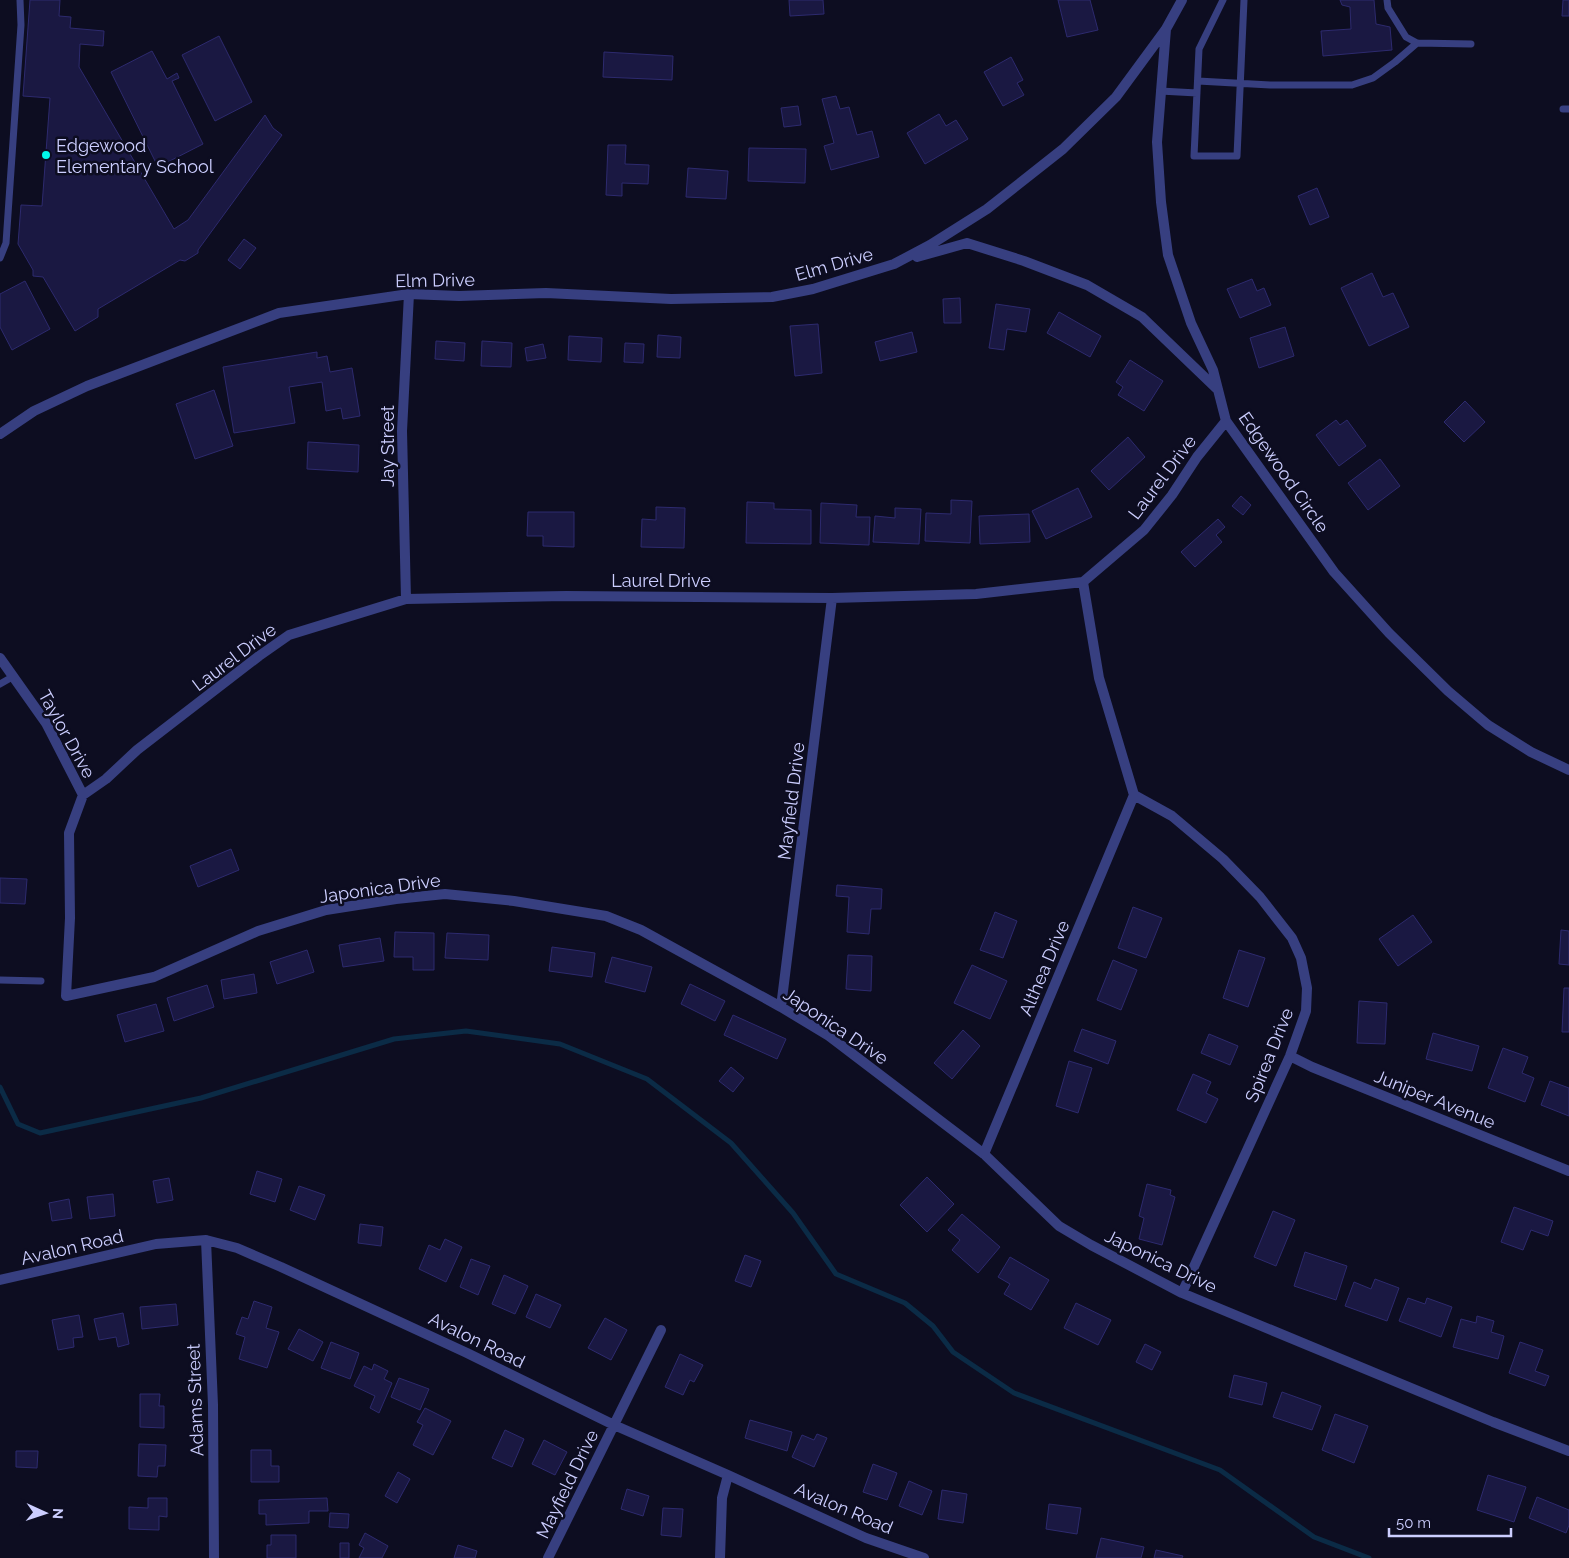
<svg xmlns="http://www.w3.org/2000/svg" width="1569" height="1558" font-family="Raleway,sans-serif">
  <rect width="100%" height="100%" fill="#0d0d21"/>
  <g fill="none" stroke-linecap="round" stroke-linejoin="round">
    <path stroke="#0b2b46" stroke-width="5" d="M0 1087 18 1124 40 1133 201 1098 394 1039 466 1031 560 1044 647 1079 731 1143 793 1213 836 1274 905 1303 933 1326 953 1352 1014 1393 1220 1470 1314 1537 1369 1558"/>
  </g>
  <path fill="#1a1842" stroke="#2d2a6e" d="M30 0H60L59 16 71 17 70 28 104 31 103 46 80 44 79 67 174 229 188 220 265 115 273 128 282 135 198 250V253L185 261 180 260 98 309V317L75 331 43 277 33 276V270L18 244 21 205 42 206 50 98 23 96Z
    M789 0H823L824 14 790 16Z
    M1058 0H1090L1098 30 1067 37Z
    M1340 0H1374L1376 24 1390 27 1392 50 1323 56 1321 31 1351 29 1350 7 1342 5Z
    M1563 0H1569V16H1562Z
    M219 36 252 102 215 121 182 55Z
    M152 51 167 79 177 73 179 78 172 81 203 144 158 167 111 72Z
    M604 52 673 56 672 80 603 77Z
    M1011 57 1023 80 1017 83 1024 95 1003 106 984 72Z
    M836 96 840 109 849 107 857 135 872 131 879 157 831 170 824 146 834 143 822 99Z
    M798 106 801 125 784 127 781 108Z
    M939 114 946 126 956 120 968 139 925 164 907 133Z
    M608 145H626L625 164 649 165 648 184 622 183V196L606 195Z
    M749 148 806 149 805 183 748 181Z
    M688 168 728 171 726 199 686 197Z
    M1317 188 1329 217 1310 225 1298 196Z
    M244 239 256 248 240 269 228 260Z
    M1372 273 1383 297 1393 293 1409 327 1369 346 1341 288Z
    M1252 279 1257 291 1264 288 1271 305 1240 318 1227 289Z
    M25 281 50 329 12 350 0 327V294Z
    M960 298 961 323H944L943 299Z
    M996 304 1030 309 1026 332 1007 329 1004 350 989 348Z
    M1059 312 1101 336 1090 357 1047 333Z
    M818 324 822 373 795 376 790 326Z
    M1285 327 1294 356 1259 368 1250 338Z
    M912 332 917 352 880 361 875 342Z
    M658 335 681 337 680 358 657 357Z
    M569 336 602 338 601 362 568 360Z
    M436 341 465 343 464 361 435 359Z
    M482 341 512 343 511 367 481 366Z
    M625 343 644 344 643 363 624 362Z
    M543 344 546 358 527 361 525 348Z
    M317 352V358L327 356 330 372 352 368 360 416 343 419 341 408 326 411 322 382 289 387 295 423 234 433 223 367Z
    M1130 360 1163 381 1144 411 1118 395 1123 387 1116 382Z
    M214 390 233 446 195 459 176 404Z
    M1465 401 1485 422 1464 442 1444 422Z
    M1336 420 1340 425 1347 420 1366 446 1339 466 1316 435Z
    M1128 437 1145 457 1109 490 1091 471Z
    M308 442 359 445 358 472 307 469Z
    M1380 459 1400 486 1368 510 1348 483Z
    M1078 488 1092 517 1046 539 1032 511Z
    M1241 496 1251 505 1243 515 1232 506Z
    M951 500 972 501 970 543 925 541 926 513 951 514Z
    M747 502 774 503V509L811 510V544L746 543Z
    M821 503 857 505 856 517H870L869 545 820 543Z
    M656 507 685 508 684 548 641 547 642 519 656 520Z
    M895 508 921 509 919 544 873 542 875 516 895 518Z
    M528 512H574V547L543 546V536H527Z
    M1029 514 1030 542 980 544 979 516Z
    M1218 519 1225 527 1216 535 1222 542 1195 567 1181 552Z
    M231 849 239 870 198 887 190 866Z
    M0 878 27 879 25 904 0 903Z
    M837 885 882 889 881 909H871L869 934 847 932 849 897 836 896Z
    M1133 907 1162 918 1146 958 1118 948Z
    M995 912 1017 921 1003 958 980 950Z
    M1413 915 1432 942 1398 966 1379 939Z
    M1561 930 1569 931V965L1559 964Z
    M395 932 434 933V970H413V957H394Z
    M447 933 489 935 488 960 445 958Z
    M380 938 384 961 343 967 339 945Z
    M552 947 595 953 592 977 549 971Z
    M307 950 314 972 277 984 270 962Z
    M1239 950 1265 958 1248 1007 1223 998Z
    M848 955 872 956 871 991 846 989Z
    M612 957 652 967 645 992 605 982Z
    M1113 960 1137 970 1121 1010 1097 1000Z
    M972 965 1007 981 990 1019 954 1003Z
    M254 974 257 993 224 999 221 980Z
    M690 984 725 1001 715 1021 681 1004Z
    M207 985 214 1007 174 1021 167 998Z
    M1564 988H1569V1032H1562Z
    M1359 1001 1387 1003 1385 1044 1357 1043Z
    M156 1004 164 1031 125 1042 117 1015Z
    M733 1015 786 1039 777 1059 724 1035Z
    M1082 1029 1116 1041 1108 1064 1074 1051Z
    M963 1030 980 1046 952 1079 934 1063Z
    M1433 1033 1479 1046 1472 1071 1426 1059Z
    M1209 1034 1238 1046 1230 1065 1201 1053Z
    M1503 1048 1528 1057 1522 1073 1534 1078 1525 1102 1488 1088Z
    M1069 1061 1092 1068 1078 1113 1056 1106Z
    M731 1067 744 1078 733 1092 719 1081Z
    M1193 1074 1211 1082 1206 1093 1218 1099 1206 1123 1177 1110Z
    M1550 1081 1569 1088V1116L1541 1105Z
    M257 1171 282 1179 275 1202 250 1194Z
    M927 1177 954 1204 927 1232 900 1205Z
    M169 1178 173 1200 157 1203 153 1181Z
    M1147 1184 1171 1190 1170 1195 1175 1197 1162 1245 1139 1239 1144 1218 1139 1216Z
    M299 1186 325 1195 315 1220 290 1210Z
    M113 1194 115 1216 90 1219 87 1197Z
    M69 1199 72 1218 52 1221 49 1203Z
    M1514 1207 1553 1221 1548 1236 1531 1230 1523 1250 1501 1242Z
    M1273 1211 1295 1220 1276 1266 1254 1257Z
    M962 1214 1000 1247 978 1273 952 1250 960 1240 948 1230Z
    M360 1224 383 1227 381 1246 358 1243Z
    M445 1239 462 1247 446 1282 419 1269 429 1245 440 1250Z
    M1305 1252 1347 1266 1336 1300 1294 1286Z
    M745 1255 761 1261 751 1287 735 1281Z
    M1010 1257 1049 1280 1031 1310 1004 1294 1010 1284 998 1277Z
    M471 1259 490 1266 478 1295 460 1287Z
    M504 1275 528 1286 515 1314 492 1304Z
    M1375 1279 1399 1288 1387 1321 1345 1306 1354 1282 1371 1289Z
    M536 1294 561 1305 550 1328 526 1317Z
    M1408 1298 1425 1304 1427 1298 1452 1307 1441 1337 1399 1321Z
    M254 1301 272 1307 266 1328 279 1332 267 1368 239 1359 245 1337 236 1334 242 1317 248 1319Z
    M1076 1303 1111 1320 1098 1345 1064 1328Z
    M176 1304 178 1325 142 1329 140 1307Z
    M123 1313 129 1344 118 1347 116 1337 99 1340 94 1319Z
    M79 1315 83 1337 73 1338 74 1347 58 1350 52 1320Z
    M1477 1316 1494 1321 1491 1332 1504 1336 1498 1359 1453 1347 1461 1319 1476 1323Z
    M605 1318 627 1330 611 1360 588 1348Z
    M299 1329 323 1342 313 1361 288 1349Z
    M331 1342 359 1353 350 1379 321 1368Z
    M1520 1342 1543 1350 1535 1371 1549 1376 1545 1386 1509 1373Z
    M1145 1344 1161 1352 1152 1370 1136 1362Z
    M680 1354 703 1365 694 1382 690 1380 683 1395 665 1387Z
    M374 1364 388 1371 384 1379 392 1383 379 1413 370 1408 375 1396 354 1386 364 1366 372 1370Z
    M1234 1375 1267 1383 1262 1405 1229 1397Z
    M399 1378 429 1389 420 1410 391 1397Z
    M1282 1392 1321 1406 1312 1430 1273 1417Z
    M140 1394H160L159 1406H164V1428L140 1427Z
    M425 1408 451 1421 433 1455 413 1445 423 1425 417 1422Z
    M1335 1414 1368 1426 1354 1463 1322 1450Z
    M750 1420 792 1432 787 1451 745 1438Z
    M505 1430 524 1439 512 1467 492 1458Z
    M817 1434 827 1438 814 1467 792 1457 802 1435 814 1440Z
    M544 1440 567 1452 555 1475 532 1464Z
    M139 1444 166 1445 165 1466H158L157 1477 138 1476Z
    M251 1450H271V1466H279V1482H251Z
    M16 1451H38L37 1468 16 1467Z
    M873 1464 897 1473 887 1500 863 1492Z
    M398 1472 410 1479 397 1503 385 1496Z
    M1488 1475 1526 1487 1514 1522 1477 1510Z
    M909 1481 932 1491 922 1515 899 1506Z
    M627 1489 649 1496 643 1516 621 1509Z
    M942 1490 967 1494 963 1523 938 1519Z
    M1537 1497 1569 1510V1525L1566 1533 1529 1518Z
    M148 1498H167V1517L159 1516V1530L129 1529V1507L148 1508Z
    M327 1498 328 1511H309V1523L266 1525V1514H259V1500Z
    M1049 1504 1081 1508 1077 1534 1046 1529Z
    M663 1508 683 1509 681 1537 661 1535Z
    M330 1513 349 1514 348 1528 329 1527Z
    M365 1533 388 1546 382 1558H359L364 1548 359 1545Z
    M271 1535H296V1558H267V1545H271Z
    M1101 1538 1144 1547 1141 1558H1096Z
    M340 1543H349V1558H340Z
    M458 1545 477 1551 475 1558H454Z
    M1156 1550 1183 1556 1182 1558H1154Z"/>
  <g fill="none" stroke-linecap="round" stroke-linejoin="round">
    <path stroke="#373f80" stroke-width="7" d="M1223 0 1199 49 1194 156H1237L1244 0
      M1387 0 1388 8 1406 37 1417 43 1471 44
      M1198 81 1270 85H1352L1373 78 1395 62 1417 43
      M1160 91 1197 93
      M1563 109H1569
      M0 258 6 243 21 25 20 0
      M0 684 14 676
      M0 980 41 981"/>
    <path stroke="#373f80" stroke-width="10" d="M1182 0 1166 29 1157 142 1161 202 1168 255 1191 323 1213 370 1226 421 1334 572 1389 633 1448 691 1488 725 1531 752 1569 770
      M917 257 967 243 1024 261 1087 285 1142 317 1218 390
      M0 434 34 411 87 386 279 313 409 294 459 296 546 293 671 299 772 297 813 289 894 264 930 245 987 209 1063 149 1116 97 1166 29
      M1083 582 1099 678 1134 795
      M406 599 402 431 409 294
      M0 658 46 723 83 795 69 833 70 918 66 996 154 977 258 931 326 910 396 899 445 894 514 901 606 916 641 930 781 1007 829 1036 984 1154 1059 1226 1091 1245 1182 1293 1493 1422 1569 1451
      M83 795 106 779 137 750 259 656 289 635 406 599 566 596 832 598 976 594 1083 582 1144 530 1172 495 1197 457 1226 421
      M1134 795 1172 816 1223 859 1260 897 1292 938 1301 958 1307 988 1306 1011 1290 1056 1182 1293
      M781 1007 832 598
      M1290 1056 1312 1067 1569 1171
      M984 1154 1134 795
      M206 1240 213 1405 214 1558
      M0 1280 156 1244 206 1240 237 1248 281 1267 467 1353 614 1425 728 1475 866 1538 924 1558
      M548 1558 661 1330
      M720 1558 722 1498 728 1475"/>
  </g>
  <circle fill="#00f7ea" stroke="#0d0d21" stroke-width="2" cx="46" cy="155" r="5"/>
  <g text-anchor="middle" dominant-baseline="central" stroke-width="5" stroke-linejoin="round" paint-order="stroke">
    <g font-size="18" fill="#ccceff" stroke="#0d0d21" text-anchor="start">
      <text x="56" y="145">Edgewood<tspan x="56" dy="21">Elementary School</tspan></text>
    </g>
    <g font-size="18" fill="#ccceff" stroke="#0d0d21">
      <text transform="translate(834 264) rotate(-16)">Elm Drive</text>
      <text transform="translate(435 280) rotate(-1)">Elm Drive</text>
      <text transform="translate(387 446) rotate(-90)">Jay Street</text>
      <text transform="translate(1284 472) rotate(55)">Edgewood Circle</text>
      <text transform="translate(1162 477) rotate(-53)">Laurel Drive</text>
      <text x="661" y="580">Laurel Drive</text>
      <text transform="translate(234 657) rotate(-37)">Laurel Drive</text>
      <text transform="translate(67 734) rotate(61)">Taylor Drive</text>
      <text transform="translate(791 801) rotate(-83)">Mayfield Drive</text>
      <text transform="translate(380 888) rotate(-8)">Japonica Drive</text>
      <text transform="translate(1044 968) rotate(-67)">Althea Drive</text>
      <text transform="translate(836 1026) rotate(34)">Japonica Drive</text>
      <text transform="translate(1269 1055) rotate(-68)">Spirea Drive</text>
      <text transform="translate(1435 1099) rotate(22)">Juniper Avenue</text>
      <text transform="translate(72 1247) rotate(-13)">Avalon Road</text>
      <text transform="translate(1161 1261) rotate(26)">Japonica Drive</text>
      <text transform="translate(477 1340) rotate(26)">Avalon Road</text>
      <text transform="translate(195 1400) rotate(-92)">Adams Street</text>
      <text transform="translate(567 1484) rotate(-64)">Mayfield Drive</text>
      <text transform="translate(844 1508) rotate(23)">Avalon Road</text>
    </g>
  </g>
  <g transform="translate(45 1513) rotate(93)" stroke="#0d0d21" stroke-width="4" paint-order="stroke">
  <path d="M0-4L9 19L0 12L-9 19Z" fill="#ccceff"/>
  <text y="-8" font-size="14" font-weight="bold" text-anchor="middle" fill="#ccceff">N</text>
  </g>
  <path d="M1389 1528v8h122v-8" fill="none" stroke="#ccceff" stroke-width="2.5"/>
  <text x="1396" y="1528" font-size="15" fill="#ccceff" stroke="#0d0d21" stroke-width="4" paint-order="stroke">50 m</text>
</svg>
